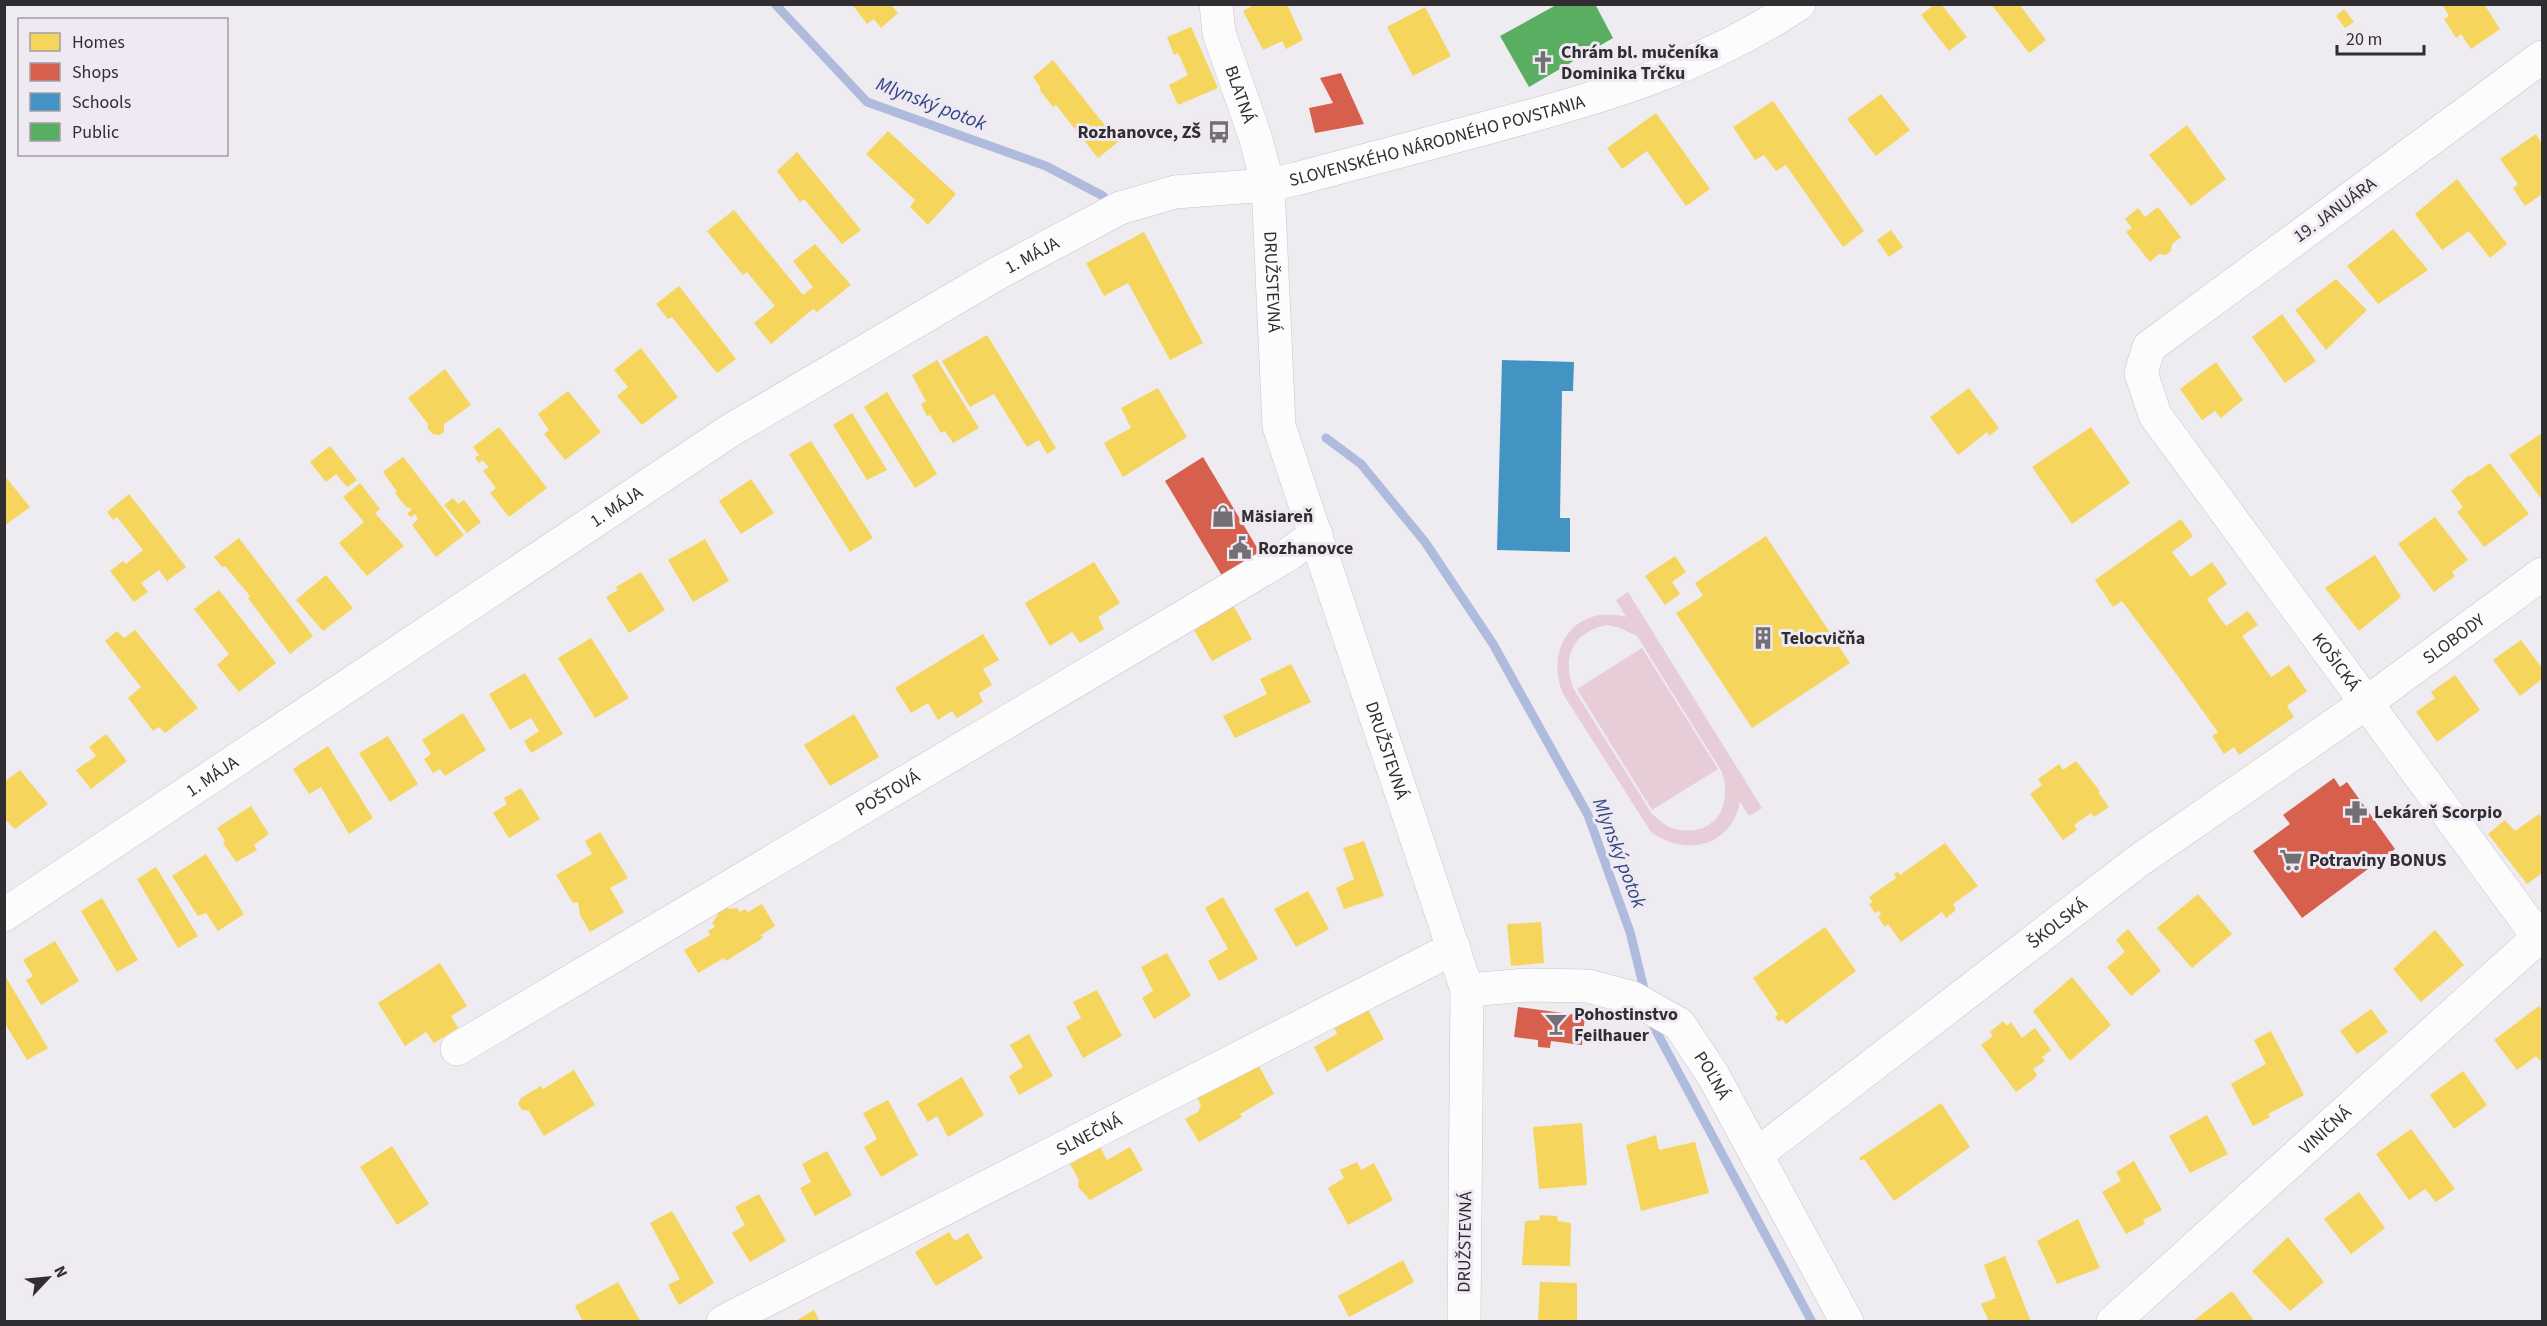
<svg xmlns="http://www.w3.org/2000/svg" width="2547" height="1326" font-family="'Source Sans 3',sans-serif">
  <rect width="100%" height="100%" fill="#eeebf1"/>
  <path fill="#e7cdd8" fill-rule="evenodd" d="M1628 592 1762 808 1749 816 1740 802C1731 847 1686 857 1651 832L1563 694C1544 649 1575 603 1626 617L1616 600ZM1607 625 1620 628 1637 636 1722 772C1733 807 1714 838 1675 829 1666 827 1659 820 1652 814L1573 688C1562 656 1573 632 1607 625Z
    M1642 648 1718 769 1652 810 1577 689Z"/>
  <path fill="#f6d55c" d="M852 4H890L898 13 881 28 874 19 867 24Z
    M1256 4H1287L1303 40 1286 49 1282 41 1263 50 1243 11Z
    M1935 4H1941L1967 37 1949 51 1921 15Z
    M1991 4H2019L2046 40 2029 53Z
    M2442 4H2484L2500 29 2471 49 2461 34 2456 38 2444 19 2449 16Z
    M1425 7 1451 56 1413 76 1387 27Z
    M2344 9 2354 22 2345 28 2336 16Z
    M1191 27 1218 88 1178 105 1169 85 1188 75 1178 53 1174 55 1167 37Z
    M1053 60 1118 142 1098 158 1056 105 1053 107 1039 89 1041 88 1033 77Z
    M1881 94 1910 130 1876 156 1847 119Z
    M1773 101 1864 231 1843 247 1786 165 1776 171 1764 155 1755 160 1733 127Z
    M1656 113 1710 189 1686 206 1647 151 1622 169 1607 148Z
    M2187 125 2226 179 2191 206 2149 155Z
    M888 131 956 194 928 225 910 207 915 200 866 154Z
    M2536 134 2542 144V194L2525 206 2513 188 2518 184 2500 159Z
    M797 152 861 230 842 244 804 199 800 202 777 171Z
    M2457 179 2507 244 2490 258 2469 231 2442 250 2415 214Z
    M2158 207 2181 237 2172 244 2171 251 2166 255 2159 254 2150 262 2126 232 2132 228 2125 219 2138 208 2145 217Z
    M734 210 803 295 813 287 793 261 815 244 851 285 817 312 813 309 771 344 754 323 775 306 747 272 743 275 707 231Z
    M2393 229 2428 270 2378 304 2347 266Z
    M1891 230 1903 247 1889 257 1877 240Z
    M1144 232 1203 343 1170 360 1128 283 1104 296 1086 263Z
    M2336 279 2367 310 2326 350 2295 310Z
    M679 286 736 359 717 373 672 317 668 319 656 304Z
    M2282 314 2316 361 2285 383 2252 337Z
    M987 335 1056 448 1047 454 1039 440 1027 447 994 394 970 407 942 361Z
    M641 348 678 397 642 425 617 396 628 387 614 370Z
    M937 360 979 428 953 443 945 431 941 433 930 415 927 416 921 404 926 401 912 375Z
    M2216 362 2243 400 2221 418 2215 411 2202 420 2180 389Z
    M445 369 471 405 444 424V432L439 435 433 434 428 429V424L408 398Z
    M1158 388 1187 437 1123 477 1104 443 1131 428 1121 408Z
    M1969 388 1999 428 1989 436 1987 432 1958 455 1930 417Z
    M568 391 601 432 565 460 544 434 549 430 538 414Z
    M887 392 937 474 915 488 864 407Z
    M852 413 887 470 867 480 833 425Z
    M499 427 547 488 509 517 490 493 496 488 483 471 489 467 482 460 479 463 475 458 479 455 473 447Z
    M2091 427 2130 483 2072 524 2032 467Z
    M2542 433V500L2509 455Z
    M811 441 873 538 850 552 789 454Z
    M330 446 357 480 347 487 336 474 326 482 310 462Z
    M403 457 464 535 436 557 412 525 418 519 415 514 411 517 407 514 412 509 406 507 395 493 397 492 383 472Z
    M2490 463 2529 514 2484 547 2457 512 2463 507 2451 491 2469 475 2471 476Z
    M4 475 30 507 4 526Z
    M751 479 774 513 741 534 719 501Z
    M360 483 380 509 375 513 404 546 367 576 339 543 364 522 343 497Z
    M129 494 186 567 167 581 159 570 141 583 148 592 134 602 110 571 123 561 126 564 143 550 117 517 113 520 107 512Z
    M453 498 458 504 464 500 481 522 467 533 444 505Z
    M2435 517 2468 560 2452 572 2455 576 2434 592 2398 544Z
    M2181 519 2193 536 2172 552 2191 577 2212 562 2220 573 2227 584 2207 599 2217 614 2226 626 2248 611 2258 625 2242 636 2271 677 2289 665 2307 691 2287 706 2294 717 2239 755 2234 747 2224 754 2212 736 2218 732 2161 653 2122 601 2113 607 2095 580Z
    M1766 536 1850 663 1752 728 1676 613 1703 596 1695 583Z
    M239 538 313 636 290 654 248 598 250 596 225 566 222 567 214 557Z
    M705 539 729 581 693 602 668 560Z
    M2375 555 2401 597 2359 631 2325 588Z
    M1675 556 1686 572 1672 582 1680 594 1665 605 1645 576Z
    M1094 562 1120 603 1098 617 1104 629 1080 643 1072 632 1050 646 1025 603Z
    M641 572 665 610 629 633 606 597 618 590 616 587Z
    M326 575 353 608 323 631 296 600Z
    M219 590 276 663 239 692 217 665 229 654 194 609Z
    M1233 605 1252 639 1212 661 1193 628Z
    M135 630 198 708 165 733 159 727 153 731 128 698 141 687 105 641 117 631 124 638Z
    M983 634 999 660 983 669 992 685 979 693 983 702 957 718 952 711 938 720 928 703 911 713 895 688Z
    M591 638 629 698 595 718 558 658Z
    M2521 640 2542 668V679L2520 696 2493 660Z
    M1291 664 1311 702 1235 738 1223 716 1267 694 1260 679Z
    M525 673 563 734 531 753 524 741 539 731 531 718 510 730 489 694Z
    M2455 675 2480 710 2437 742 2416 712 2435 698 2431 692Z
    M463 713 486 750 445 776 440 769 433 773 424 759 431 754 422 740Z
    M854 714 879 757 830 786 804 745Z
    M106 734 127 761 91 789 76 770 96 756 89 747Z
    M388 736 418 784 390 802 359 753Z
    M328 746 373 818 349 834 321 787 309 794 293 769Z
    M2076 761 2100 791 2098 792 2109 807 2094 817 2091 813 2074 825 2077 830 2063 840 2030 794 2042 785 2038 779 2059 764 2063 770Z
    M20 770 48 804 15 829 4 818V782Z
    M521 788 540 819 509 838 493 813 507 804 504 798Z
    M251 806 269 834 254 845 257 850 236 862 223 843 225 841 217 828Z
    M2539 814 2542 818V873L2527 884 2488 834 2505 820 2515 831Z
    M600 832 628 878 610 888 624 912 590 932 580 915 578 902 573 903 556 875 592 854 585 841Z
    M1364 841 1384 896 1344 909 1336 888 1354 879 1343 848Z
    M1945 843 1978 886 1953 904 1956 910 1946 918 1942 912 1901 942 1888 924 1885 927 1878 917 1881 914 1879 911 1875 913 1869 904 1873 902 1869 897 1896 878 1894 874 1898 872 1900 875Z
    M206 854 244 914 218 931 206 913 198 916 172 876Z
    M156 867 198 936 178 948 137 879Z
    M1308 891 1329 929 1296 947 1274 909Z
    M2198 894 2232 934 2192 968 2157 928Z
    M1223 897 1258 959 1219 981 1208 961 1228 949 1205 908Z
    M102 898 138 960 117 972 81 911Z
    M762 904 775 926 761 935 763 938 726 961 724 958 698 973 684 950 710 935 708 931 715 927 712 923 718 915 716 912 725 906 728 909 737 908 740 912 745 909 748 912Z
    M1541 922 1544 963 1511 966 1507 924Z
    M1825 927 1856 971 1786 1024 1782 1019 1779 1022 1775 1017 1778 1014 1753 978Z
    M2128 929 2161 971 2131 996 2107 967 2125 952 2116 940Z
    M2435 930 2464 965 2421 1002 2393 969Z
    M55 941 79 981 41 1005 26 980 33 976 23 960Z
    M1167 953 1191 996 1154 1019 1142 998 1153 991 1141 967Z
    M440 963 467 1006 451 1016 458 1028 434 1043 426 1032 405 1046 378 1003Z
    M4 974 48 1048 27 1060 4 1022Z
    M2072 977 2111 1025 2070 1061 2033 1011Z
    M1097 990 1122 1036 1083 1058 1066 1027 1081 1018 1073 1002Z
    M1364 1002 1384 1039 1327 1072 1314 1047 1337 1034 1331 1021Z
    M2539 1006 2542 1011V1059L2540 1061 2536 1056 2517 1070 2494 1040Z
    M2371 1009 2388 1032 2357 1054 2340 1031Z
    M2003 1021 2007 1026 2011 1022 2022 1038 2035 1028 2051 1050 2042 1057 2045 1061 2033 1069 2037 1075 2034 1079 2016 1092 1981 1045 1993 1036 1990 1032Z
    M2271 1031 2304 1095 2268 1114 2270 1117 2253 1126 2231 1084 2266 1064 2254 1040Z
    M1029 1034 1053 1076 1019 1095 1009 1076 1023 1067 1010 1045Z
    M1251 1051 1274 1094 1240 1114 1242 1117 1199 1142 1185 1119 1198 1112 1201 1105 1192 1088Z
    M574 1070 595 1105 544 1136 529 1111 522 1110 518 1104 521 1098 541 1086 543 1089Z
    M2463 1071 2487 1105 2454 1129 2430 1095Z
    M962 1077 984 1115 948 1137 937 1116 928 1122 917 1104Z
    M888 1100 918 1155 881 1177 864 1147 877 1139 863 1113Z
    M1941 1103 1970 1147 1894 1201 1864 1159 1861 1161 1859 1158Z
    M2207 1115 2228 1154 2190 1173 2169 1136Z
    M1582 1123 1587 1185 1539 1189 1533 1127Z
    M2411 1129 2455 1189 2436 1202 2425 1189 2409 1200 2376 1154Z
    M1656 1135 1659 1150 1695 1142 1709 1193 1641 1211 1626 1145Z
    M392 1146 429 1204 397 1225 360 1167Z
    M1100 1147 1107 1160 1130 1147 1143 1170 1090 1200 1078 1187 1079 1180 1070 1164 1078 1160 1076 1156 1089 1148 1092 1152Z
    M827 1151 852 1195 815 1216 800 1188 811 1182 802 1164Z
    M2134 1161 2162 1210 2143 1220 2145 1224 2126 1234 2102 1192 2121 1181 2116 1172Z
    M1357 1162 1361 1170 1374 1163 1393 1200 1348 1225 1328 1188 1344 1178 1340 1170Z
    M2359 1192 2385 1228 2351 1254 2324 1219Z
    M759 1194 786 1241 750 1262 732 1233 745 1225 735 1207Z
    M672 1211 714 1283 679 1305 668 1285 680 1279 650 1223Z
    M1540 1215 1557 1216 1558 1221 1571 1223 1570 1266 1522 1265 1525 1221 1539 1220Z
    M2078 1219 2100 1268 2057 1284 2037 1241Z
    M949 1232 955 1241 968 1233 983 1258 936 1286 915 1252Z
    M2288 1237 2324 1282 2290 1311 2252 1271Z
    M2005 1256 2031 1322H1981L1988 1319 1981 1304 1996 1298 1984 1265Z
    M1403 1260 1414 1282 1349 1317 1338 1296Z
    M618 1282 641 1322H583L575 1306Z
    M1540 1282 1577 1283V1322H1538Z
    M2232 1291 2255 1322H2192Z
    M814 1310 820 1322H794Z"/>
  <path fill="#d6604d" d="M1341 73 1364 124 1315 133 1309 108 1333 103 1320 78Z
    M1203 457 1262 556 1224 579 1165 481Z
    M2334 778 2340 787 2347 782 2395 849 2302 918 2253 851 2290 824 2283 815Z
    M1518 1007 1585 1016 1582 1045 1551 1041 1550 1048 1538 1047V1040L1514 1037Z"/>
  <path fill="#4393c3" d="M1502 360 1574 362 1573 391H1562L1560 518H1570V552L1497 550Z"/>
  <path fill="#5aae61" d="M1558 4H1595L1613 38 1529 87 1500 36Z"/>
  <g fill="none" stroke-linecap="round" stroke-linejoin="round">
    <path stroke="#aebbdd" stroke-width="9" d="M775 4 867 102 1046 166 1103 196
      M1326 438 1361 464 1425 542 1493 644 1588 815 1630 932 1646 997
      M1652 1019 1654 1027 1812 1322"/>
    <g stroke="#c8c5c9" stroke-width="34">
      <g id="minor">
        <path id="s1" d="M1216 4 1219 33 1255 136 1268 185 1279 426 1467 990 1464 1322"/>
        <path id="s2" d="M2542 57 2149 347 2141 373 2155 415 2542 942"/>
        <path id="s3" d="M4 915 731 430 998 273 1120 208 1175 192 1268 185 1296 179C1360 162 1425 145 1490 127 1603 97 1700 69 1799 4"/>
        <path id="s4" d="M1467 990 1527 985 1588 986 1633 998 1679 1024 1713 1075 1847 1322"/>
        <path id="s5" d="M457 1049 1289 554 1316 534"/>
        <path id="s6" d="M1756 1155 2138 861 2366 703 2542 574"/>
        <path id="s7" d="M723 1322 1454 948"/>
        <path id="s8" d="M2113 1322 2542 934"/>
      </g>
    </g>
    <use href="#minor" stroke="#fcfcfd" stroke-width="33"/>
  </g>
  <defs>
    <g id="church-bare" transform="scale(1.8)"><path d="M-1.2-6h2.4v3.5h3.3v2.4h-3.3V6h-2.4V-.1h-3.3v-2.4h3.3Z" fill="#737075" stroke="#efe9f3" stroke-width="2.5" paint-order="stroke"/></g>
    <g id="bus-bare" transform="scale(1.8)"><path d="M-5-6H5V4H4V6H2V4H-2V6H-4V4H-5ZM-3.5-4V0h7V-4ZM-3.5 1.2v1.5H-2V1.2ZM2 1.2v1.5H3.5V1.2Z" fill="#737075" stroke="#efe9f3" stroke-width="2.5" paint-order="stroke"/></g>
    <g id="shop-bare" transform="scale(1.8)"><path d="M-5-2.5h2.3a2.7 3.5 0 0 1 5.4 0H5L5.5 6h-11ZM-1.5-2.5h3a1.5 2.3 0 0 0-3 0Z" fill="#737075" stroke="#efe9f3" stroke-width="2.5" paint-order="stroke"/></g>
    <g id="civic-bare" transform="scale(1.8)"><path d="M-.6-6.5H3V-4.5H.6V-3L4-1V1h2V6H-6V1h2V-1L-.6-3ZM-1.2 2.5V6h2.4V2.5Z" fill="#737075" stroke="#efe9f3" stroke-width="2.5" paint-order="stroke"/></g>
    <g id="building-bare" transform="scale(1.8)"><path d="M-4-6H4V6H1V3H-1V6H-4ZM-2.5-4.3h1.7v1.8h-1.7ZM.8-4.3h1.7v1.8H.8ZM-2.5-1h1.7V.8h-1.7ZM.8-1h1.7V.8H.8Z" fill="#737075" stroke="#efe9f3" stroke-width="2.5" paint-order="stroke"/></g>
    <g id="pharmacy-bare" transform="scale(1.8)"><path d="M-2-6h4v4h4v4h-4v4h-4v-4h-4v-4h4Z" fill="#737075" stroke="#efe9f3" stroke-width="2.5" paint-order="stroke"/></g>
    <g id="supermarket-bare" transform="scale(1.8)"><path d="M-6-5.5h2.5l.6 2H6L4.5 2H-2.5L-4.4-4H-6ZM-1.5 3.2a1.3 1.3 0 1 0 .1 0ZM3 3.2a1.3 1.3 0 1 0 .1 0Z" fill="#737075" stroke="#efe9f3" stroke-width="2.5" paint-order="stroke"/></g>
    <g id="bar-bare" transform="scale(1.8)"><path d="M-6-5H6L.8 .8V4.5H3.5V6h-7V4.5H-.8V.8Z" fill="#737075" stroke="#efe9f3" stroke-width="2.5" paint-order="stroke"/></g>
  </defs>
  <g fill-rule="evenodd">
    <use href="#church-bare" x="1543" y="62"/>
    <use href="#bus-bare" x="1219" y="132"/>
    <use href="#shop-bare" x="1223" y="516"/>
    <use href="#civic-bare" x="1240" y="548"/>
    <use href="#building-bare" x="1763" y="638"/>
    <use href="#pharmacy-bare" x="2356" y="812"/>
    <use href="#supermarket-bare" x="2291" y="860"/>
    <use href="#bar-bare" x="1556" y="1024"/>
  </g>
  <g text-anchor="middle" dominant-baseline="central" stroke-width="6" stroke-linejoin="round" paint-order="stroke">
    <g font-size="18" font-weight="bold" fill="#312e32" stroke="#efe9f3" text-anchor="start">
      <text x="1561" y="52">Chrám bl. mučeníka<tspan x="1561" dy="21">Dominika Trčku</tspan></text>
      <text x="1201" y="132" text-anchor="end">Rozhanovce, ZŠ</text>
      <text x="1241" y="516">Mäsiareň</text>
      <text x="1258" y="548">Rozhanovce</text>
      <text x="1781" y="638">Telocvičňa</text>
      <text x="2374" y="812">Lekáreň Scorpio</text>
      <text x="2309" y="860">Potraviny BONUS</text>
      <text x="1574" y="1014">Pohostinstvo<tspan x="1574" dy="21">Feilhauer</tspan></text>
    </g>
    <g font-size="18" fill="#312e32" stroke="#efe9f3">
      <text stroke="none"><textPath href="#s1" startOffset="94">BLATNÁ</textPath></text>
      <text stroke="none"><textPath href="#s3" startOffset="1647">SLOVENSKÉHO NÁRODNÉHO POVSTANIA</textPath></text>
      <text transform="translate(2335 210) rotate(-36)">19. JANUÁRA</text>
      <text stroke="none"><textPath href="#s3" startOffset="1222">1. MÁJA</textPath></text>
      <text stroke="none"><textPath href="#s1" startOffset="286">DRUŽSTEVNÁ</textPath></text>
      <text stroke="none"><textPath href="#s3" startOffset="736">1. MÁJA</textPath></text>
      <text stroke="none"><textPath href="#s6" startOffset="868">SLOBODY</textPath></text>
      <text stroke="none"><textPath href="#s2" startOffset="866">KOŠICKÁ</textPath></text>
      <text stroke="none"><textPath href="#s1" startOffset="772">DRUŽSTEVNÁ</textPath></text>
      <text stroke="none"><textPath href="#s3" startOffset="250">1. MÁJA</textPath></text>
      <text stroke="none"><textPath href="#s5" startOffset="501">POŠTOVÁ</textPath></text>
      <text stroke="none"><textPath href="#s6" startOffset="380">ŠKOLSKÁ</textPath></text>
      <text stroke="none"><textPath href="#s4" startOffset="282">POĽNÁ</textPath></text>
      <text stroke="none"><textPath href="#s8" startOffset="286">VINIČNÁ</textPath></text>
      <text stroke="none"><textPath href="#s7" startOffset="411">SLNEČNÁ</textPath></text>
      <text transform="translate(1465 1242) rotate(-89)">DRUŽSTEVNÁ</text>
    </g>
    <g font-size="20" font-style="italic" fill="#324781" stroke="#efe9f3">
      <text transform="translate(931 104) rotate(21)">Mlynský potok</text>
      <text transform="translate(1619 853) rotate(69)">Mlynský potok</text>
    </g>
  </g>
  <rect width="2547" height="1326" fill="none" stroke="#312e32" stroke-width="12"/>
  <rect x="18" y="18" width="210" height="138" fill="#efe9f3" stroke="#a39ea6" stroke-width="1.5"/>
  <rect x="30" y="33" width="30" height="18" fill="#f6d55c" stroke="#a39ea6" stroke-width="1.5"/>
  <text x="72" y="48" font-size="18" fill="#312e32">Homes</text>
  <rect x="30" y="63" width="30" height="18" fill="#d6604d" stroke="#a39ea6" stroke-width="1.5"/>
  <text x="72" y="78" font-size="18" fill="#312e32">Shops</text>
  <rect x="30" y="93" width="30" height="18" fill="#4393c3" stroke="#a39ea6" stroke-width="1.5"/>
  <text x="72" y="108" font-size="18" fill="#312e32">Schools</text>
  <rect x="30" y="123" width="30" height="18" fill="#5aae61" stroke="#a39ea6" stroke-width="1.5"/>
  <text x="72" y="138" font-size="18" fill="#312e32">Public</text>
  <g transform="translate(48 1278) rotate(64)" stroke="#efe9f3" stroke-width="4.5" paint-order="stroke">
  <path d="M0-4.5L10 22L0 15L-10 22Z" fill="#312e32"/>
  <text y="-9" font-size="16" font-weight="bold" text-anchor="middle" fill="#312e32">N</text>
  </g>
  <path d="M2337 45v9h87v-9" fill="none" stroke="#312e32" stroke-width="3"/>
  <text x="2346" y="45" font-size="18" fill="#312e32" stroke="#efe9f3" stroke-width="4.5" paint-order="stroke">20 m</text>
</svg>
